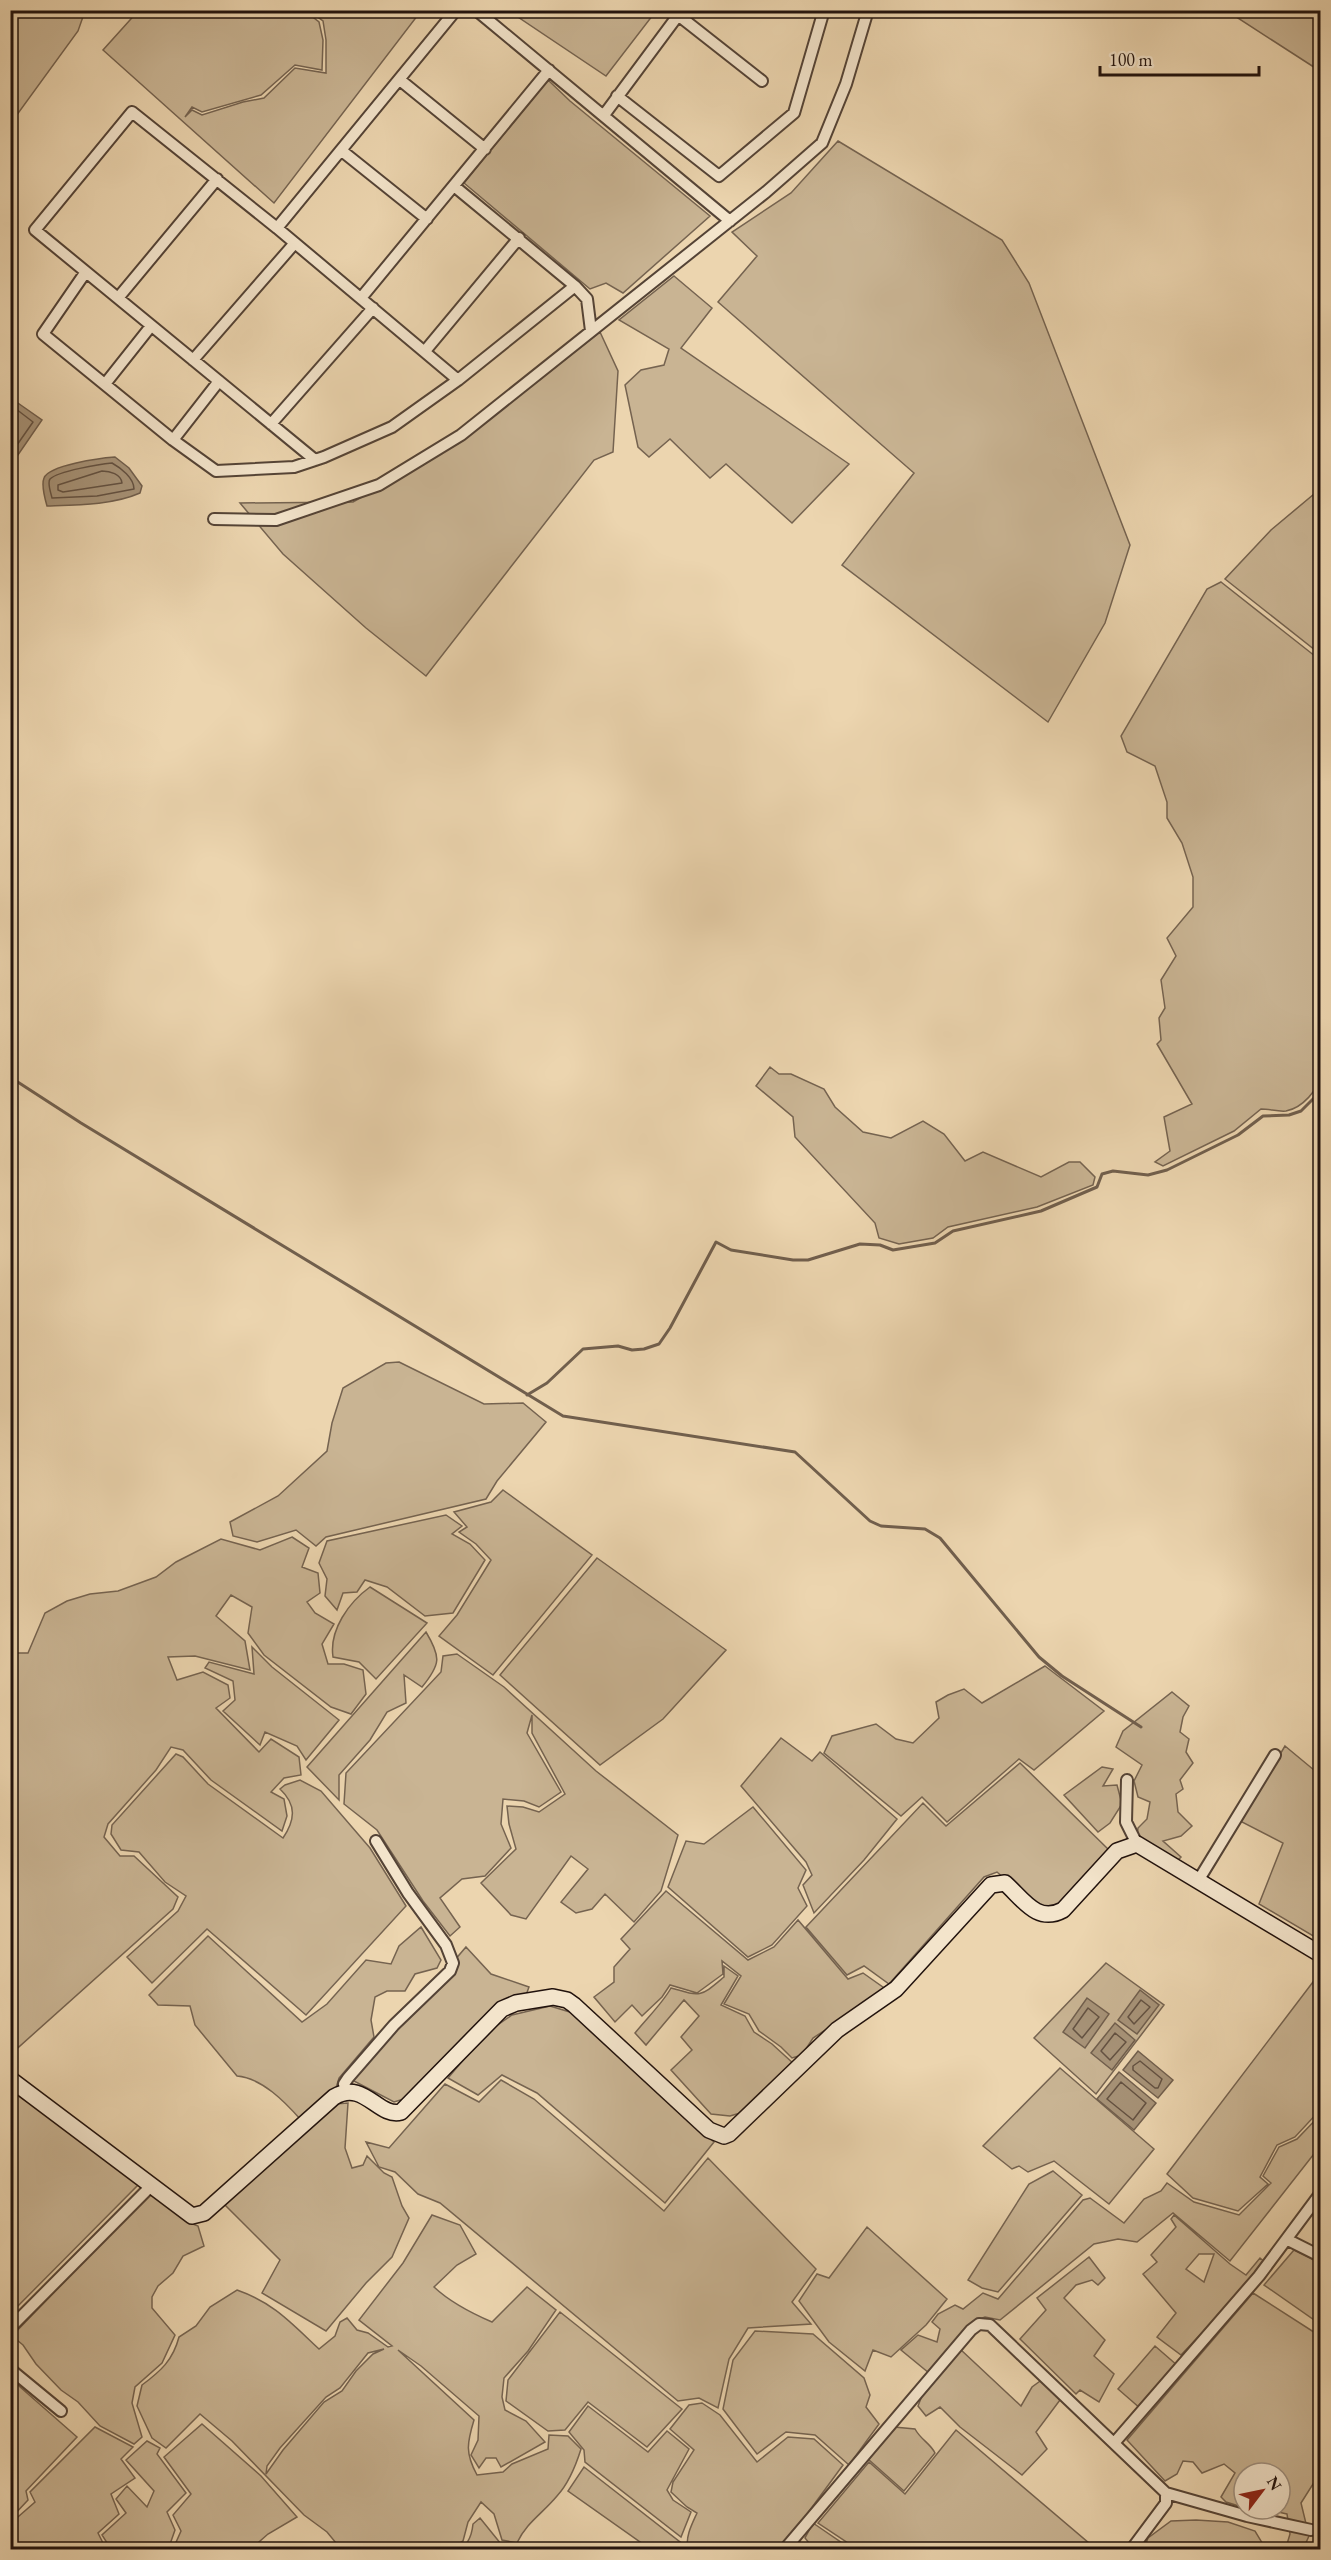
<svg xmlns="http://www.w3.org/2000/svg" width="1331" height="2560" font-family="'EB Garamond',serif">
  <rect width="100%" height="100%" fill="#ecd5af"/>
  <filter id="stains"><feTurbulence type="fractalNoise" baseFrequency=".00333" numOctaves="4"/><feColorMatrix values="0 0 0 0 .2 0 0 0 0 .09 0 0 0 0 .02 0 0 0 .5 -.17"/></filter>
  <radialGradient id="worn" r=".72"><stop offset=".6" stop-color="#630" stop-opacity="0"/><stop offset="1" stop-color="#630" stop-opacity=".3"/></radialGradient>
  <path fill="#c9b493" stroke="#756350" stroke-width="1.5" fill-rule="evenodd" d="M139 10 305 11 319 22 323 40 322 70 295 65 261 95 202 112 192 107 185 117 192 110 202 115 243 102 264 98 295 68 326 73V40L323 21 309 11H421L274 203 103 50Z
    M10 11H85L78 31 11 123Z
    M509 11 656 10V11L606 76Z
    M1227 11H1320V71Z
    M548 80 570 101 710 216 623 293 606 283 590 289 464 183Z
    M838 141 1002 240 1029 283 1130 545 1105 623 1048 722 842 565 914 473 718 302 757 256 732 232 791 193Z
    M674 276 712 308 681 348 849 464 792 523 726 464 710 478 670 439 649 457 638 447 625 385 641 370 664 365 669 349 619 320Z
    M600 332 618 371 613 452 594 460 426 676 366 628 283 554 240 503 353 502 459 443Z
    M1320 489V654L1225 579 1271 530Z
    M1221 582 1320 660V1074C1319 1090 1302 1108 1286 1111 1279 1112 1269 1109 1261 1109L1234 1131 1163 1166 1155 1162 1170 1151 1164 1117 1192 1104 1157 1044 1161 1040 1159 1018 1165 1008 1161 980 1176 956 1167 938 1193 907V877L1182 843 1167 818V802L1155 766 1127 752 1121 736 1207 589Z
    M770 1067 779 1074H791L824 1089 835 1107 863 1132 891 1138 923 1121 944 1134 965 1161 983 1152 1041 1177 1069 1162H1080L1095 1177 1093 1185 1037 1207 948 1227 933 1238 899 1244 879 1238 875 1223 795 1137 793 1117 756 1086Z
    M399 1362 484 1404 523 1403 546 1422 497 1481 486 1499 326 1537 316 1546 296 1530 257 1542 233 1536 230 1522 278 1496 327 1451 332 1423 343 1388 386 1363Z
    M503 1490 592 1555 493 1675 439 1636 457 1615 491 1560 476 1544 459 1532 467 1527 454 1512 491 1502Z
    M446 1515 462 1526 452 1534 470 1544 485 1560 453 1613 425 1616 387 1587 365 1580 357 1592 343 1593 337 1610 325 1596 327 1579 319 1563 327 1541Z
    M292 1537 309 1548 302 1567 318 1573 320 1593 307 1602 315 1613 334 1624 322 1644 328 1664H344L363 1670 366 1694 351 1714 331 1707 264 1655 248 1633 252 1607 231 1595 216 1616 245 1641 250 1670 195 1656 168 1657 177 1680 203 1672 228 1685 230 1698 216 1708 259 1752 271 1739 299 1757 301 1775 284 1778 271 1792 284 1799 287 1816 282 1831 211 1780 183 1750 171 1747 156 1770 108 1824 104 1837 120 1856H134L178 1897 173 1909 11 2054V1653H28L45 1613 67 1601 90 1594 118 1591 156 1577 176 1562 221 1539 260 1550Z
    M597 1558 726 1650 663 1719 600 1765 500 1675Z
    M370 1587 427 1623 376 1679 359 1662 333 1657C329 1630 349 1602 370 1587Z
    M426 1632C441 1657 441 1664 422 1687L404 1675 406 1703 387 1712 370 1740 339 1775V1800L307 1767Z
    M252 1647 272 1667 339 1720 306 1760 297 1746 265 1732 260 1745 223 1711 235 1700 233 1681 205 1668 209 1662 254 1674Z
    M457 1654 504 1687 596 1771 678 1835 661 1891 634 1922 605 1894 592 1909 576 1913 561 1902 588 1869 571 1856 526 1919 511 1915 481 1883 516 1849 509 1824 507 1806 523 1807 539 1812 565 1794 532 1733V1715L527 1733 561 1792 539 1807 524 1801 503 1799 501 1824 511 1848 485 1876 462 1879 440 1898 460 1927 450 1936 423 1901 377 1830 344 1804 346 1773 441 1672 443 1656Z
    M1045 1666 1104 1711 1034 1770 1019 1759 947 1822 922 1797 901 1816 824 1753 832 1736 876 1724 896 1739 913 1743 939 1718 936 1702 948 1695 964 1689 982 1703Z
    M1172 1692 1189 1706 1183 1717 1180 1732 1189 1739 1186 1752 1193 1763 1180 1780 1183 1789 1176 1794 1178 1812 1192 1826 1181 1836 1163 1841 1181 1857 1177 1861 1137 1837 1138 1828 1147 1819 1150 1802 1138 1797 1134 1781 1142 1765 1116 1747 1123 1731Z
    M781 1738 812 1761 820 1752 897 1819 864 1860 814 1913 803 1885 812 1875 806 1862 741 1786Z
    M1285 1746 1320 1775V1940L1259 1904 1283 1843 1240 1821Z
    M176 1754 183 1757 208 1784 283 1838C295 1820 297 1805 280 1789L285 1785 300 1780 321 1791 370 1848 406 1906 306 2015 207 1929 152 1983 127 1957 178 1911 186 1896 165 1882 139 1852 121 1850 111 1834 112 1825Z
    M1020 1763 1109 1850 1064 1902 1042 1911 997 1872 984 1877 889 1984 864 1966 847 1975 806 1927 923 1803 946 1826Z
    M1102 1767 1113 1769 1103 1786 1117 1785 1122 1804 1110 1823 1098 1832 1064 1795Z
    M753 1807 806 1870 798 1888 807 1906 772 1945 748 1957 668 1887 686 1841 704 1844Z
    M666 1891 748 1960 774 1947 798 1920 848 1979 863 1973 887 1990 813 2038 802 2055 792 2058 781 2047 759 2031 749 2014 724 2004 741 1976 722 1961 723 1974 697 1993 670 1985 662 1997 642 2016 632 2005 615 2022 594 1997 614 1982V1967L630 1949 621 1939Z
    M421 1927 441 1960 437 1968 415 1974 405 1991H387L375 1997 371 2020 374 2037 339 2078 336 2088 301 2120C285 2102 262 2078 237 2076L195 2025 190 2006 158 2005 149 1995 208 1936 302 2022 327 2004 366 1960 391 1964 399 1946Z
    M466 1947 491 1974 529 1987 526 1995 407 2098 394 2102 352 2080Z
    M1106 1963 1164 2005 1096 2094 1034 2038Z
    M724 1966 738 1976 721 2005 745 2016 754 2032 772 2044 794 2064 747 2111 730 2116 711 2114 671 2070 692 2050 681 2037 699 2016 684 2000 646 2045 635 2033C647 2018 662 2004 671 1988 702 1997 700 1997 724 1977Z
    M1316 1978 1320 1980V2110L1295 2137 1277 2145 1260 2177 1268 2184 1238 2211 1193 2198 1167 2174Z
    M550 2006 573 2013 714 2142 665 2203 537 2093 502 2075 478 2095 448 2078 486 2033 512 2015Z
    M1060 2068 1154 2149 1109 2204 1054 2161 1028 2172 1019 2166 1012 2169 983 2146Z
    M501 2080 534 2099 664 2211 708 2158 816 2269 792 2302 811 2324 748 2328 729 2359 718 2408 699 2398 678 2401 440 2203 418 2194 395 2172 379 2167 366 2142 389 2148 445 2084 479 2102Z
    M10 2090 67 2129 138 2185 11 2313Z
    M348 2103 345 2148 352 2168 363 2165 367 2156 384 2173 392 2177 402 2206 409 2218 392 2257 366 2283 326 2331 262 2293 280 2260 224 2204 335 2104Z
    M1320 2115V2152L1317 2150 1230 2261 1173 2213 1137 2242 1118 2239 1094 2244 1000 2320 985 2317 977 2320 929 2373 901 2350 918 2335 937 2342 940 2329 932 2322 938 2314 955 2305 963 2309 983 2293 998 2299 1083 2200 1090 2198 1124 2223 1144 2199 1161 2191 1167 2183 1194 2202 1239 2215 1271 2183 1263 2176 1279 2147 1297 2139Z
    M1053 2171 1082 2195 998 2292 982 2288 968 2280 1029 2184Z
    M150 2192 188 2222 198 2226 204 2246 183 2256 173 2273 158 2286 152 2297V2308L175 2335 162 2363 135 2387 132 2403 142 2437 134 2444 100 2426 78 2402 61 2390 36 2364 23 2345 12 2336Z
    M432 2215 460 2225 476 2254 457 2265 434 2287C451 2303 471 2313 492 2322L527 2287 556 2310 528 2351 504 2378 502 2397 505 2410 526 2421 545 2442 501 2467 496 2458H486L479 2468 471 2455 478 2440 479 2416 421 2366 398 2350 474 2420C467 2443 465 2453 477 2475L503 2472 512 2464 548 2449 549 2435 568 2436 581 2449C576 2465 569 2483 557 2496 543 2513 526 2523 517 2543L502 2540 494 2514 481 2502 468 2522 463 2541 450 2549H341L327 2532 304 2515 232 2441 200 2414 166 2448 152 2438 137 2406 142 2385C161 2371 173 2360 179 2337L196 2326 210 2307 237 2290C274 2303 291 2323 319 2349L335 2336 340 2322 347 2318 357 2330 368 2333 388 2347 392 2346 359 2320 403 2263ZM384 2349 373 2354 356 2371 342 2391 324 2402 283 2450 266 2474 267 2466 280 2448 326 2397 340 2388 368 2353Z
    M1174 2215 1230 2264 1246 2275 1260 2258 1266 2263 1251 2281 1181 2355 1157 2337 1176 2313 1143 2274 1157 2262 1151 2255 1176 2227 1171 2219ZM1199 2254H1214L1204 2282 1186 2269Z
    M867 2227 947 2299 926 2325 891 2357 873 2350 865 2371 829 2342 799 2301 817 2274 829 2278Z
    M1294 2250 1320 2263V2324L1264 2285Z
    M1089 2257 1105 2278 1098 2285 1092 2280 1076 2285 1064 2298 1105 2340 1094 2356 1114 2374 1099 2402 1080 2390 1076 2394 1020 2339 1046 2310 1037 2298Z
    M1253 2293 1320 2336V2473L1301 2503 1309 2536 1304 2547 1288 2549 1287 2544 1290 2534 1287 2514C1272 2510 1264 2512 1250 2509H1280V2473H1244L1242 2507 1226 2502 1221 2497 1235 2473 1224 2464 1202 2473 1193 2462 1183 2461 1177 2474 1165 2481 1127 2440Z
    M560 2312 682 2409 647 2447 588 2402 565 2430 548 2431 506 2401 508 2380Z
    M755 2331 813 2334 864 2378 870 2395 866 2407 879 2424 849 2465 815 2435 786 2432 757 2454 723 2409 733 2360Z
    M1155 2346 1178 2366 1141 2409 1118 2389Z
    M960 2349 1021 2406 1032 2387 1043 2379 1060 2400 1036 2432 1047 2449 1022 2475 960 2427 940 2407 926 2416 918 2406 925 2388Z
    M11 2379 77 2437 26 2491 28 2500 11 2518Z
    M702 2403 720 2415 757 2462 788 2437 814 2439 843 2465 807 2514 806 2529 796 2549H688C685 2537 692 2524 697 2513L687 2507 671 2492 673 2482 694 2450 670 2429 689 2405Z
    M588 2406 648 2452 667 2431 689 2449 667 2490 673 2500 691 2512 681 2537 585 2462 584 2450 569 2432Z
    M202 2424 261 2476 297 2517 268 2534 251 2549H173L181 2531 173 2515 191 2494 164 2457Z
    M95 2427 133 2447 121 2459 135 2478 111 2494 119 2514 98 2533 106 2549H23L11 2533V2523L35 2502 30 2492Z
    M894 2427 915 2429C921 2440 930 2443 935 2453L904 2491 868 2459Z
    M956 2430 1096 2549H857L818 2523 869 2462 905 2494Z
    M147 2441 160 2448 157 2454 186 2493 167 2512 175 2530 169 2547 170 2549H111L102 2535 126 2513 116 2499 127 2486 147 2507 154 2491 126 2460Z
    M584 2467 684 2545 685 2549H650L568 2491Z
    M480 2518 501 2544 511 2549H460C469 2544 472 2534 473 2524Z
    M1196 2520 1228 2522 1255 2531 1264 2546 1269 2549H1144L1148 2538 1171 2521Z
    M813 2523 851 2549H814L805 2538Z"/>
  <path fill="#a79378" stroke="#715f4d" stroke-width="1.5" d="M15 401 42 420 11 465V407Z
    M115 457 129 468 142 486 140 493C113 505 77 505 47 506 45 499 41 485 44 478 49 465 101 458 115 457Z
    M1140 1990 1159 2005 1137 2034 1118 2020Z
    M1087 1998 1109 2014 1085 2048 1063 2032Z
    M1115 2023 1135 2040 1112 2070 1091 2053Z
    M1138 2051 1173 2080 1158 2098 1123 2070Z
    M1119 2072 1156 2103 1134 2130 1097 2099Z"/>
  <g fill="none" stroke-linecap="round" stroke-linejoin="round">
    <path stroke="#645242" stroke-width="1.5" d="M10 409H16L33 422 10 455
      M112 463C121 468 134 478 134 489L97 496 52 498C51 493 47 483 50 479 58 471 101 464 112 463Z
      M102 471C110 471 121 474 122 483L63 492 58 490V485Z
      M1141 2000 1150 2007 1134 2024 1128 2017Z
      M1088 2008 1099 2017 1082 2038 1073 2029Z
      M1115 2033 1126 2042 1110 2060 1101 2051Z
      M1140 2061 1162 2079 1158 2088H1155L1133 2070V2066Z
      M1121 2082 1146 2103 1133 2120 1107 2099Z"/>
    <path stroke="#715f4d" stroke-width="3" d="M10 1077 81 1123 563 1416 795 1452 870 1521 881 1526 925 1529 940 1538 1039 1657 1062 1676 1141 1727
      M527 1395 547 1383 583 1349 618 1346 632 1350 644 1349 659 1344 670 1328 716 1242 731 1250 793 1260H808L860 1244 880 1245 893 1250 935 1243 953 1231 1041 1211 1097 1187 1102 1174 1113 1171 1148 1175 1167 1170 1238 1135 1263 1116 1289 1115 1301 1111 1318 1094 1320 1088"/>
    <g stroke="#544336" stroke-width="14">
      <path id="street" d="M476 10 730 221
        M678 15 762 81
        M400 80 485 149
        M617 96 719 176 794 113 824 10
        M604 115 682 10
        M342 151 427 219
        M454 186 575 286 587 299 591 331
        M277 228 456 10
        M85 273 43 334 173 440 216 471 294 467 324 457 392 427 458 380 575 286
        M118 298 217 179
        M361 298 549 70
        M425 351 519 238
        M193 360 294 244
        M105 384 151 326
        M271 424 373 308
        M173 440 219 381
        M315 460 35 230 132 112 277 228 458 380
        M214 519 276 520 379 485 461 435 766 192 822 143 846 84 868 10
        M1127 1780 1126 1822 1137 1844
        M1198 1881 1275 1755
        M346 2092 344 2084 348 2078 394 2025 450 1971 453 1963 446 1945 408 1893 376 1841
        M1288 2240 1320 2256
        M10 2328 152 2185
        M10 2369 61 2411
        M1115 2442 1259 2276 1320 2194
        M1166 2493 1247 2516 1311 2530
        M10 2548 12 2550
        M784 2550 971 2330 979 2324 990 2325 1166 2493V2503L1131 2550"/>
    </g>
    <g stroke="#21120d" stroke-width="18">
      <path id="secondary" d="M10 2079 192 2216 204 2213 334 2097C364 2079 378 2118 401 2112L502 2009 516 2003 553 1997 567 2000 574 2005 709 2130 724 2136 729 2134 837 2030 896 1989 991 1885 1005 1883C1023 1899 1037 1924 1063 1910L1117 1851 1137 1844 1320 1954"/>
    </g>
    <use href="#street" stroke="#f3e4cb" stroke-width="10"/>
    <use href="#secondary" stroke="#f3e4cb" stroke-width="15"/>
  </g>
  <rect width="1331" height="2560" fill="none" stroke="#ecd5af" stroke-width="36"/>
  <rect x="12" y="12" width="1307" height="2536" fill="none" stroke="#21120d" stroke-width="3"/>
  <rect x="18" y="18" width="1295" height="2524" fill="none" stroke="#21120d" stroke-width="1.5"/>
  <g transform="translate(1262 2491) rotate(58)"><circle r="28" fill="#f3e4cb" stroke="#9f907f" stroke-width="1.5"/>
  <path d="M0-4.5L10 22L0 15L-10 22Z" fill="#8f2418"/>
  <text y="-9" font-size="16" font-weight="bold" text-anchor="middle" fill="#21120d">N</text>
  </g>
  <path d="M1100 66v9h159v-9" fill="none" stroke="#21120d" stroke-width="3"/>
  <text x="1109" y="66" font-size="18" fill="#21120d" stroke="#f3e4cb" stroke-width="4.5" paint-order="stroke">100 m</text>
  <rect width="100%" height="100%" filter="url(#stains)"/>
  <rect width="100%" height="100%" fill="url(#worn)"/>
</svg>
